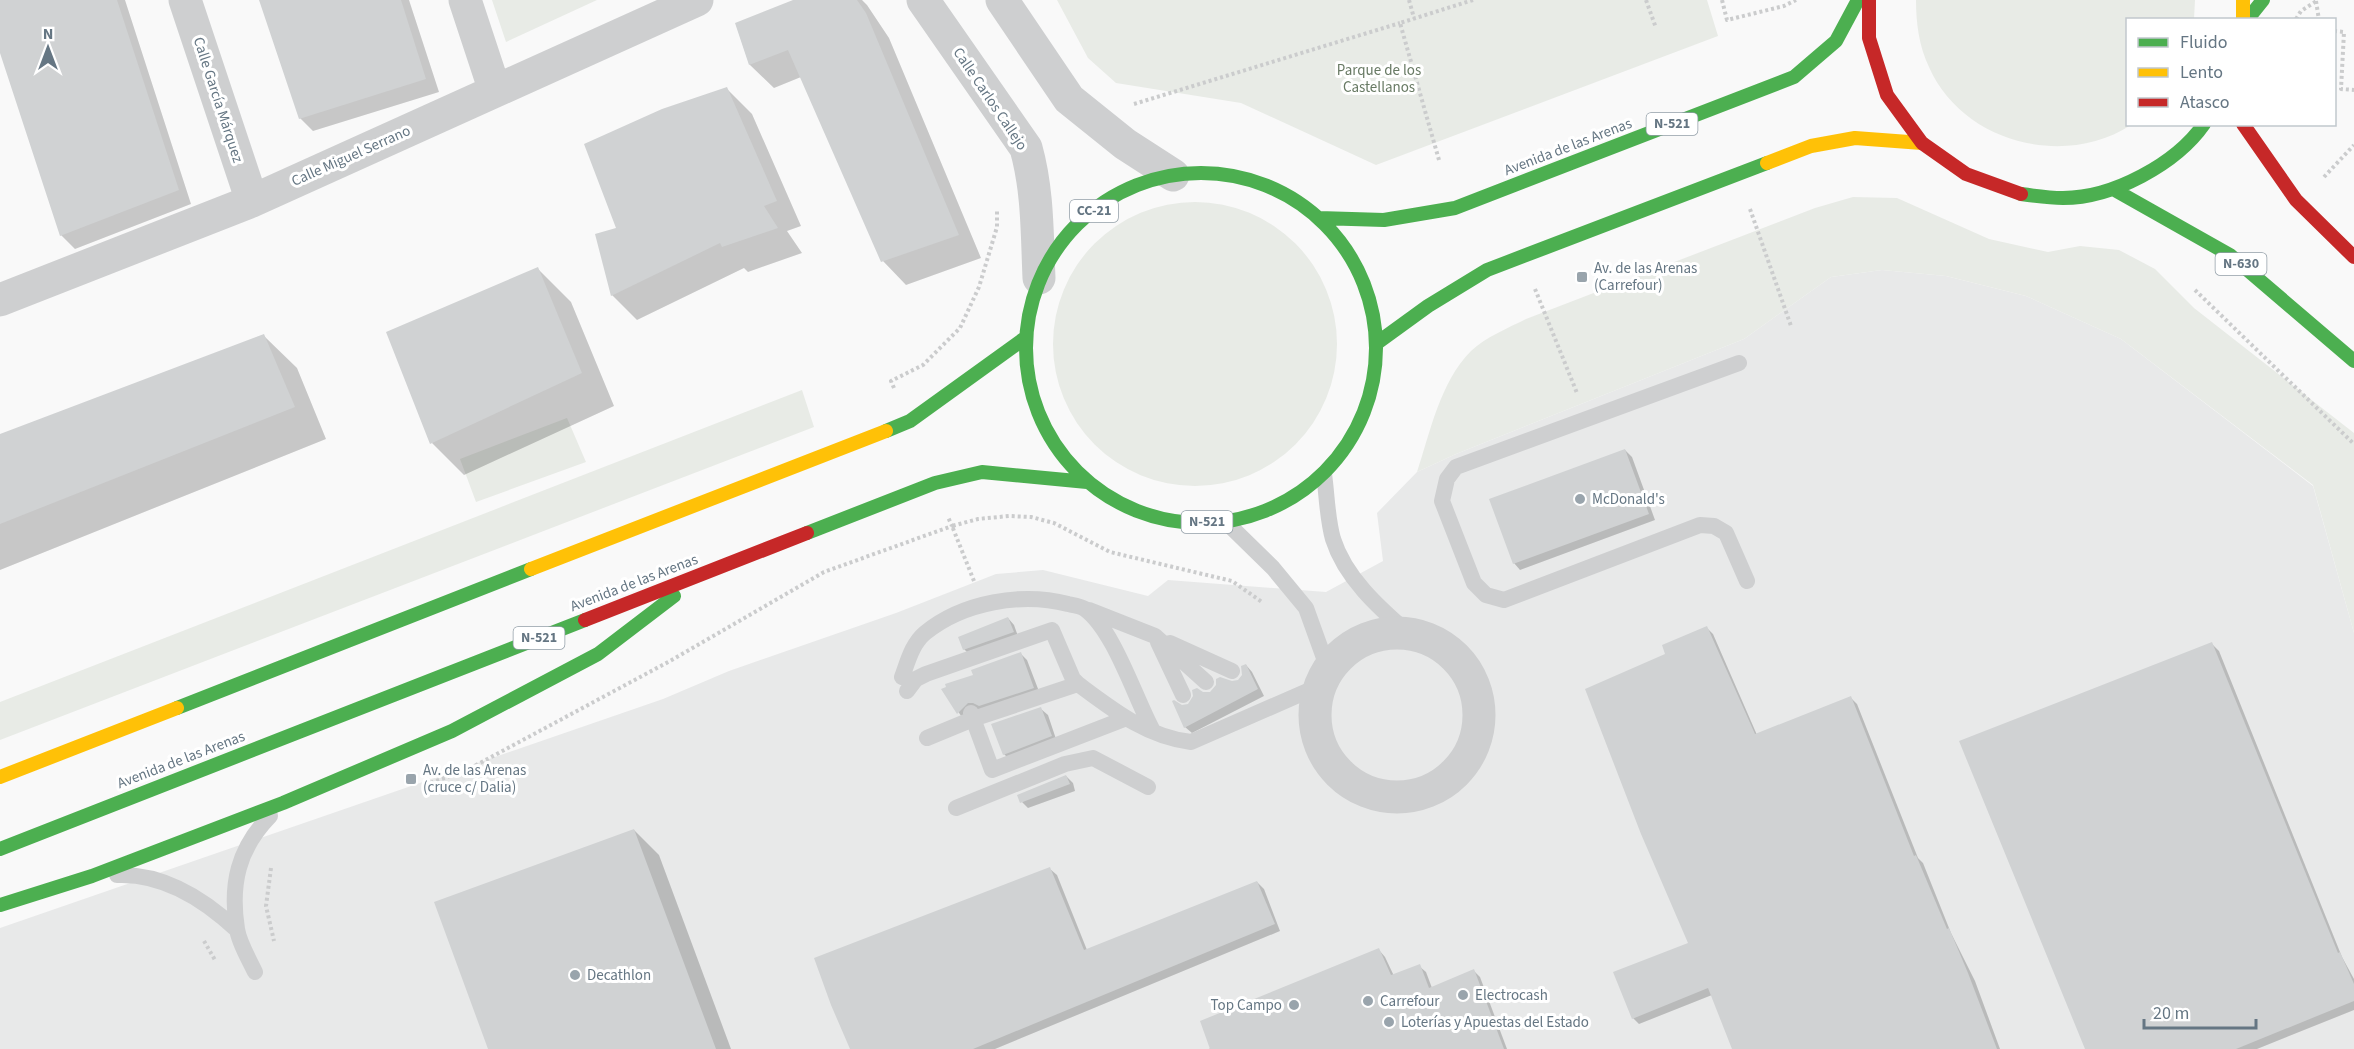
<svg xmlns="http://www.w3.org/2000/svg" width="2354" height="1049" font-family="'Source Sans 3',sans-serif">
  <rect width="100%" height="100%" fill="#f9f9f9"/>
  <path fill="#e8e9e9" d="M1882 270 1946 276 2026 296 2121 339 2313 486 2354 633V1049H0V928L663 699 729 671 896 613 996 574 1043 570 1148 596 1168 580 1326 592 1383 561 1377 513 1417 472 1456 454 1744 339 1831 277Z"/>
  <path fill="#e8ebe6" d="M492 0H597L506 42Z
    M1057 0H1707L1718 36 1376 165 1241 103 1116 83 1088 58Z
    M1916 0H2195L2194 19 2128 20V124L2131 125C2063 169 1962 142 1929 67 1919 46 1916 23 1916 0Z
    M1853 197 1897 198 1989 239 2048 252 2080 246 2119 250 2155 269 2194 308 2354 433V633L2313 485 2121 339 2026 296 1946 276 1882 270 1831 277 1744 339 1456 454 1417 472C1430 433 1440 382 1471 351 1486 337 1508 328 1526 319L1815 208Z
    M1053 344a142 142 0 1 1 284 0a142 142 0 1 1-284 0Z
    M802 390 814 427 0 740V702Z
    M567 418 586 462 476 502 460 459Z"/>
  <path fill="#0003" d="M0 0H125L191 204 75 249 61 235 0 48Z
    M261 0H409L439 92 313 131 300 118Z
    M797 0H862L867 5 889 38 981 258 906 285 883 261 801 77 774 88 750 65 737 24Z
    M727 89 752 114 801 226 787 231 802 253 748 272 744 268 637 320 612 295 618 229Z
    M538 269 571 302 614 406 464 475 432 443Z
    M264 336 297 368 326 439 0 570V435Z
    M1625 450 1632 457 1655 520 1520 570 1514 563Z
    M1008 618 1014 625 1019 639 971 656 964 649Z
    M1707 628 1713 634 1757 735 1851 698 1857 704 1918 858 1923 863 1951 933 1975 981 2000 1049H1734L1712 995 1639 1024 1633 1018 1690 944 1667 654Z
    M2212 644 2219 651 2342 957 2354 979V1010L2257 1049H2087Z
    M1021 654 1027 660 1040 694 964 720 943 690Z
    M1246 665 1252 672 1264 696 1192 733 1185 727 1181 707 1189 706 1203 694 1210 693 1218 685 1238 681 1243 675Z
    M1041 709 1048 715 1057 742 1010 760 1004 754Z
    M1066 776 1073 783 1075 791 1028 808 1022 802Z
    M634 830 659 855 731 1049H490Z
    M1050 869 1057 875 1087 950 1257 882 1264 889 1280 931 995 1049H851Z
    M1379 950 1385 957 1394 976 1419 966 1426 972 1432 988 1474 971 1480 977 1507 1049H1209Z"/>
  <path fill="#d0d2d3" d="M0 0H117L179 190 60 236 0 53Z
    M259 0H401L426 79 299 119Z
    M793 0H857L866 13 959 235 881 262 788 50 749 65 735 23Z
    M727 87 777 201 764 206 778 228 722 247 720 243 611 296 595 234 616 228 584 144 662 109Z
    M538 267 582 373 430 444 386 332Z
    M264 334 295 407 0 524V434Z
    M1625 449 1649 514 1513 564 1489 499Z
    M1008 617 1014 632 963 650 958 637Z
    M1707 626 1755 734 1851 696 1914 856 1916 855 1947 929 1949 928 1968 973 1997 1049H1732L1708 988 1632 1019 1613 972 1688 943 1641 834 1585 689 1665 654 1662 645Z
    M2212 642 2338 953 2340 952 2354 984V1001L2236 1049H2085L1959 741Z
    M1021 652 1034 688 979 706 973 703H968L957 714 941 689 946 687 945 684 973 675 971 670Z
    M1246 664 1258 689 1184 728 1172 701 1174 700 1182 705 1188 704 1193 696 1192 690 1197 688 1203 692H1210L1216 685V679L1220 677 1232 681 1238 680 1242 675 1241 666Z
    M1041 707 1052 736 1003 755 991 724Z
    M1066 775 1070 784 1020 803 1017 795Z
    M634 829 716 1049H488L434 902Z
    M1050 867 1084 950 1257 881 1275 924 973 1049H850L831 1005 814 958Z
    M1379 948 1391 975 1420 964 1429 988 1474 969 1504 1049H1210L1200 1021Z"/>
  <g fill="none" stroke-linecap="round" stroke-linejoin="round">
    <path stroke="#cbcccd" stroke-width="4" stroke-dasharray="3 3" stroke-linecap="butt" d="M1409 0 1414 18
      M1646 0 1656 28
      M1722 0 1727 20 1784 6 1796 0
      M2316 1 2319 20
      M2296 19 2301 11 2318 0
      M2334 31 2344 32 2341 89 2354 90
      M1134 104 1400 23
      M1439 160 1400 23 1473 0
      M2324 177 2354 145
      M1750 209 1791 326
      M1535 289 1577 393
      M2195 290 2354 444
      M894 388 891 381 923 365 960 328 979 287 997 227V210
      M974 581 952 526 978 519 1009 516 1031 517 1054 523 1110 552 1232 581 1262 602
      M425 785 467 770 670 661 824 572 952 526 948 517
      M271 868 266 906 274 941
      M204 941 215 960"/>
    <path stroke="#cecfd0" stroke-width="16" d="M1739 363 1456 467 1447 479 1442 501 1474 583 1486 595 1504 600 1700 525 1714 526 1726 533 1747 581
      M1324 474C1327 495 1327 518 1333 539 1345 577 1378 607 1407 632
      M1226 522 1273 568 1306 608 1328 669
      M1089 610 1155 636 1206 682
      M1158 642 1183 695
      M1170 643 1232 671
      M902 677C908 661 912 644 925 633 963 602 1022 592 1068 604 1073 605 1081 606 1085 609 1114 630 1135 698 1153 731
      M907 691 916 679 926 674 1052 630 1073 679 1078 684C1113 710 1147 737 1191 742L1319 686
      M971 713 992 770 1124 719
      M927 738 973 719 1078 684
      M956 808 1065 764 1093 758 1148 787
      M117 875C164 873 204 899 237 930
      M255 972C249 959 239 943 237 929 230 884 238 849 270 816"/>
    <path stroke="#cecfd0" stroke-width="33" d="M185 0 252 201
      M465 0 495 91
      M923 0 1026 148C1038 191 1037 234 1039 278
      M1002 0 1069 99 1125 144 1173 175
      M0 300 252 201 697 0
      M1315 715a82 82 0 1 1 164 0a82 82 0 1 1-164 0Z"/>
    <path stroke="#4caf50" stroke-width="14" d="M2247 20 2263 0
      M1026 348a175 175 0 1 1 350 0a175 175 0 1 1-350 0Z
      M2113 189 2230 255 2354 361
      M2021 194C2035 196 2049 198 2063 198 2113 198 2176 164 2204 124
      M1319 218 1384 220 1455 208 1794 77 1836 41 1858 0
      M1377 343 1428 306 1487 270 1767 163
      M886 431 910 421 1025 338
      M807 533 935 483 982 472 1087 482
      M177 708 531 569
      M0 849 585 620
      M0 905 92 876 283 803 452 731 598 654 674 596"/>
    <path stroke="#ffc107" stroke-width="14" d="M2243 0V20
      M1767 163 1811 146 1855 138 1922 143
      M531 569 886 431
      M0 777 177 708"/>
    <path stroke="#c62828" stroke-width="14" d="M1869 0V38L1887 95 1922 143 1966 174 2021 194
      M2243 124 2296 200 2354 257
      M585 620 807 533"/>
  </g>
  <g fill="#99a4ac" stroke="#fff" stroke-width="2">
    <rect x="1576" y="271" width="12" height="12" rx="3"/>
    <circle cx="1580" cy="499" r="6"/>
    <rect x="405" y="773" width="12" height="12" rx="3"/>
    <circle cx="575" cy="975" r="6"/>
    <circle cx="1463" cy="995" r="6"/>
    <circle cx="1368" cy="1001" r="6"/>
    <circle cx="1294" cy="1005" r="6"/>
    <circle cx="1389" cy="1022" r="6"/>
  </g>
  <g text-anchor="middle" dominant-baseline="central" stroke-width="6" stroke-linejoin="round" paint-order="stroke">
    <g fill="#fff" stroke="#939fa8" stroke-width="1.5">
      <rect x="1646.5" y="113" width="51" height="22" rx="4.5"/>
      <rect x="1070" y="200" width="48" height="22" rx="4.5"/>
      <rect x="2215.5" y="253" width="51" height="22" rx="4.5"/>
      <rect x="1181.5" y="511" width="51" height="22" rx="4.5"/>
      <rect x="513.5" y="627" width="51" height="22" rx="4.5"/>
    </g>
    <g font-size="14" font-weight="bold" fill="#657683">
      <text x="1672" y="124">N-521</text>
      <text x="1094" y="211">CC-21</text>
      <text x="2241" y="264">N-630</text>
      <text x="1207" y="522">N-521</text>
      <text x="539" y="638">N-521</text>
    </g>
    <g font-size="15" fill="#687a64" stroke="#fff">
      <text x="1379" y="70">Parque de los<tspan x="1379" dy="17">Castellanos</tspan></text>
    </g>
    <g font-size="15" fill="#657683" stroke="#fff">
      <text transform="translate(990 99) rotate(56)">Calle Carlos Callejo</text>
      <text transform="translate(218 100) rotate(72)">Calle García Márquez</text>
      <text transform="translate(1568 147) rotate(-21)">Avenida de las Arenas</text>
      <text transform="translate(351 156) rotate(-24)">Calle Miguel Serrano</text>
      <text transform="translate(634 583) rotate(-21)">Avenida de las Arenas</text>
      <text transform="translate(181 760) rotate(-21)">Avenida de las Arenas</text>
    </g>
    <g font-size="15" fill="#657683" stroke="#fff" text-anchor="start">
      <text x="1594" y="268">Av. de las Arenas<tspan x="1594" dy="17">(Carrefour)</tspan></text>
      <text x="1592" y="499">McDonald's</text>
      <text x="423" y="770">Av. de las Arenas<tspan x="423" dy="17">(cruce c/ Dalia)</tspan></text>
      <text x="587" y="975">Decathlon</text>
      <text x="1475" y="995">Electrocash</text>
      <text x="1380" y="1001">Carrefour</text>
      <text x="1282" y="1005" text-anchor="end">Top Campo</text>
      <text x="1401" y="1022">Loterías y Apuestas del Estado</text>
    </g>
  </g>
  <rect x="2126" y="18" width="210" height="108" fill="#ffffff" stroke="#c1c8cd" stroke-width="1.5"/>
  <rect x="2138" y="38" width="30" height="9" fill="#4caf50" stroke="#c1c8cd" stroke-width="1.5"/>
  <text x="2180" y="48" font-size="18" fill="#657683">Fluido</text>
  <rect x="2138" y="68" width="30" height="9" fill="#ffc107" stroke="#c1c8cd" stroke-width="1.5"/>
  <text x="2180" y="78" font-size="18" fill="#657683">Lento</text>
  <rect x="2138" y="98" width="30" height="9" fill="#c62828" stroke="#c1c8cd" stroke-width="1.5"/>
  <text x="2180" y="108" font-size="18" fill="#657683">Atasco</text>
  <g transform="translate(48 48)" stroke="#ffffff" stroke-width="4.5" paint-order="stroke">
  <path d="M0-4.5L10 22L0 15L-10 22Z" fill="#657683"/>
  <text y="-9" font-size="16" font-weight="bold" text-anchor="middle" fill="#657683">N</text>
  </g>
  <path d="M2144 1019v9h112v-9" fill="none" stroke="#657683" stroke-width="3"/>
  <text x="2153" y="1019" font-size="18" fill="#657683" stroke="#ffffff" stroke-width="4.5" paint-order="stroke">20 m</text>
</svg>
